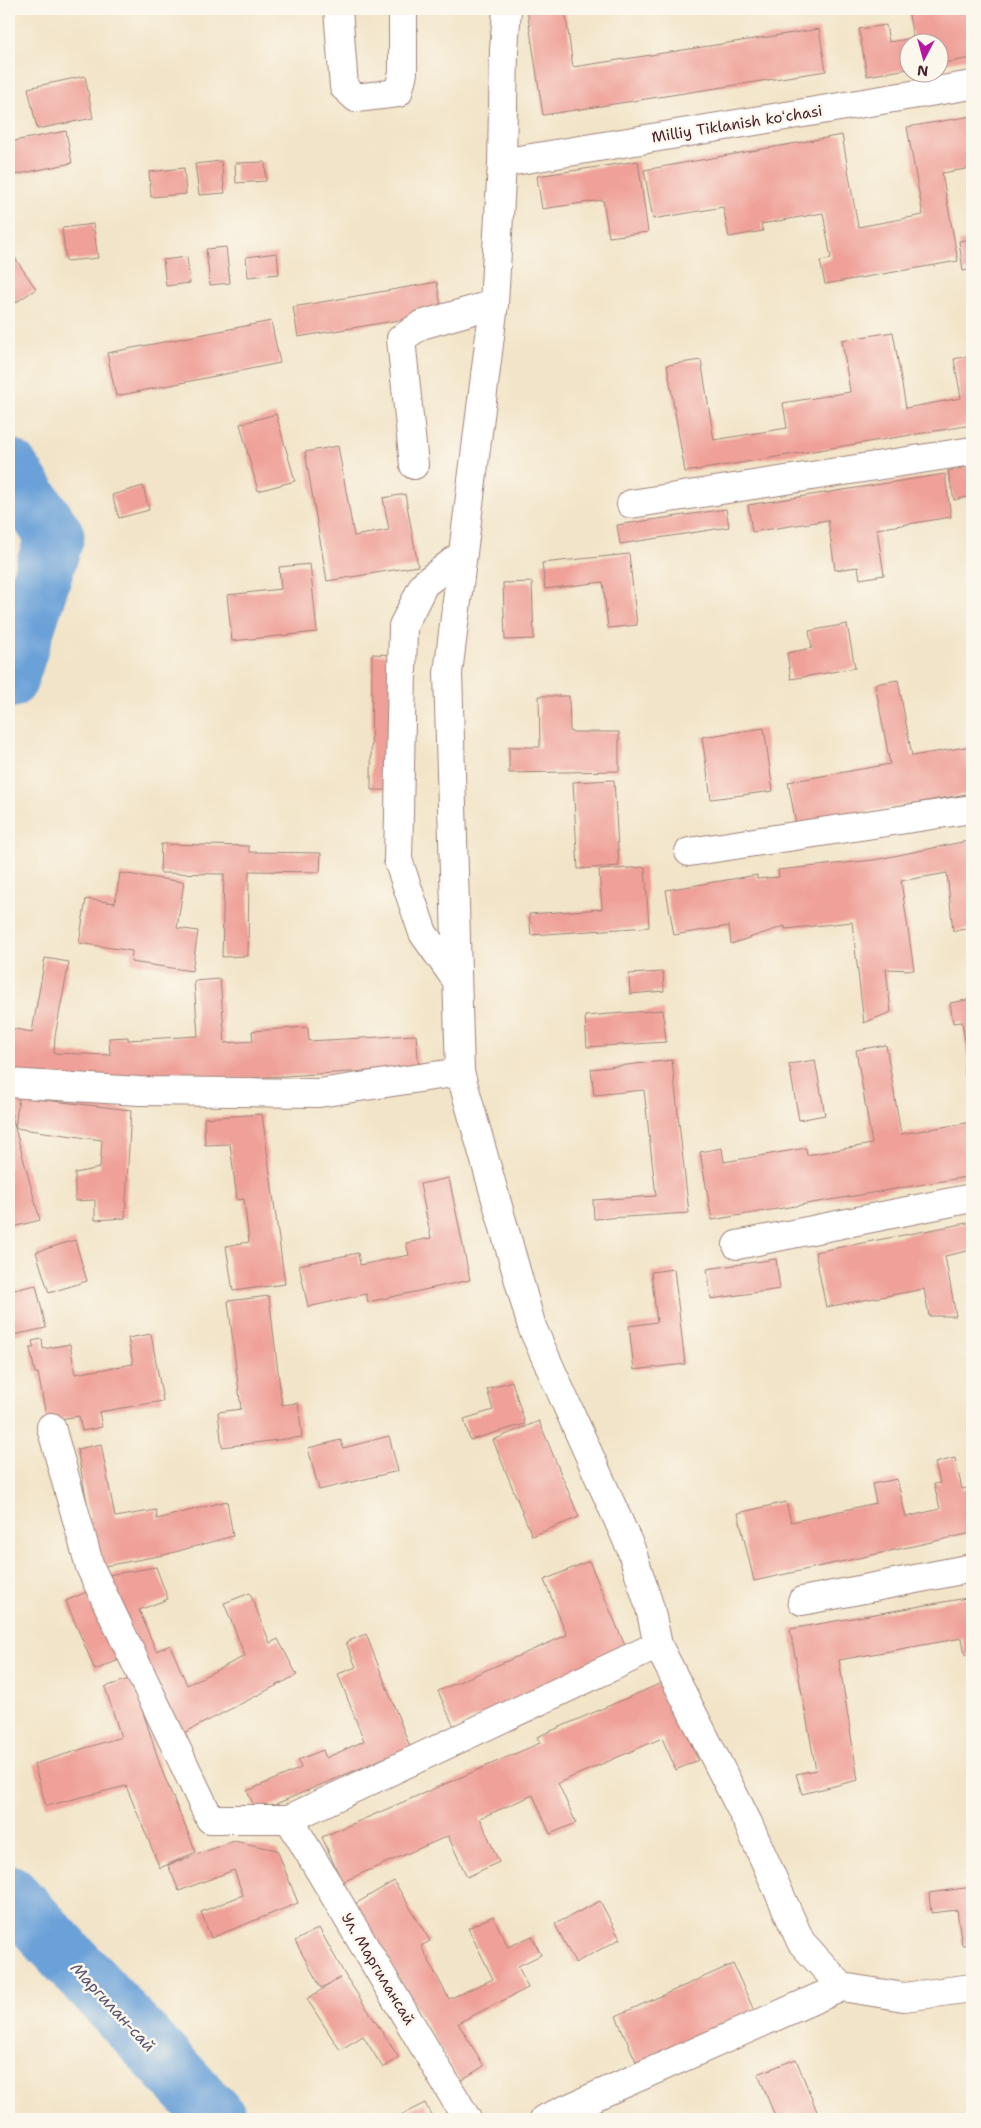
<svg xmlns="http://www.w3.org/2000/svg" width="981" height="2128" font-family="'Shantell Sans',sans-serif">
  <rect width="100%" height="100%" fill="#fbf7ec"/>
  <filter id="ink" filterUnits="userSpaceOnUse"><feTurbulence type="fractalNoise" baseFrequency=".02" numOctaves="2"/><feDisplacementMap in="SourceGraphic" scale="10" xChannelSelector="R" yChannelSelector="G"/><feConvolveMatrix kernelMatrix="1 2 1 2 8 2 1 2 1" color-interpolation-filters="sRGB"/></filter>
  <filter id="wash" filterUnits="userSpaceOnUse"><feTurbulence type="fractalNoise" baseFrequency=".0096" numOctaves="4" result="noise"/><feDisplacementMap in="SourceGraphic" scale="20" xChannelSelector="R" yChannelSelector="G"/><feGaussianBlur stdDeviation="1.12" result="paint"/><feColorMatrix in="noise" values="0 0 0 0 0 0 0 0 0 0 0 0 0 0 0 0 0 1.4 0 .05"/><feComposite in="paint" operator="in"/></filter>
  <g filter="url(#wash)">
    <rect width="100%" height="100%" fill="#f2e4c8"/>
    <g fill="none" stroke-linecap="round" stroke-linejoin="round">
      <path stroke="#6aa1d8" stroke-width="59" d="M9 468 55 536 9 679
        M9 1894 218 2119"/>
    </g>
    <g id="blocks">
      <path fill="#efa098" d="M536 9H565L573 67 819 29 826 71 543 115 527 10Z
        M908 9H972V58L938 64V42H908V69L867 76 859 29 886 25 889 42 913 38Z
        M85 76 93 118 37 129 28 88Z
        M972 116V168L942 173 958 261 825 284 820 261 831 259 823 213 761 224 763 231 729 237 723 207 653 219 644 170 842 135 858 227 923 215 907 127Z
        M66 131 72 163 9 176V142Z
        M221 161 225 193 199 195 195 164Z
        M638 161 648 232 609 237 603 200 542 209 537 176Z
        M265 162 266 181 236 183 235 163Z
        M184 168 186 194 151 197 149 172Z
        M93 224 98 258 66 261 62 228Z
        M972 239V269L963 271 959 241Z
        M226 247 230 283 210 285 206 249Z
        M9 249 36 289 12 305 9 300Z
        M277 253 279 274 248 277 246 257Z
        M187 257 190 283 166 286 163 260Z
        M437 282 442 313 298 337 293 307Z
        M271 321 280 363 116 396 107 353Z
        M893 332 906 408 961 398 954 359 972 355V425L685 472 667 365 701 360 714 440 787 428 783 403 850 392 842 340Z
        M276 414 295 481 258 491 240 424Z
        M338 446 354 536 389 530 383 498 405 494 418 566 327 581 305 452Z
        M972 466V496L954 500 948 471Z
        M945 474 951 517 877 529 884 575 860 579 858 567 835 570 828 520 752 532 748 505Z
        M143 486 149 510 119 518 112 495Z
        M726 509 729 527 620 544 617 525Z
        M629 554 637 625 608 628 603 582 545 589 542 563Z
        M310 564 317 632 232 641 227 595 281 589 279 567Z
        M532 582 534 639 505 640 503 583Z
        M847 624 855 668 791 679 787 653 812 648 809 631Z
        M372 654 395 655 394 790H371Z
        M898 680 912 756 972 746V793L796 824 788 782 890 764 875 684Z
        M539 696H569L570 732H619V771L509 773V747H540Z
        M764 728 773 791 711 799 702 737Z
        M614 780 619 866 578 869 573 782Z
        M972 840V928L953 931 947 873 901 881 914 970 886 969 891 1012 864 1023 852 922 785 929V926L731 944 729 926 674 935 666 890 757 875V879L779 877 778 870 874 860Z
        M161 844 249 846V852L321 853 320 872 249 871 248 956 222 957 224 874 160 873Z
        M645 867 649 927 531 935 529 914 602 909 599 870Z
        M120 873 184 882 177 928 198 931 192 971 131 962 132 951 79 943 86 899 115 903Z
        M45 958 69 962 55 1036 54 1053 110 1055 109 1038 128 1037V1040L198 1036 194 981 220 979 225 1043 253 1041 252 1031 308 1027 309 1041 416 1035 419 1068 131 1085 9 1074V1028L32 1032Z
        M663 972 664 991 630 994 629 974Z
        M972 999V1078H971L962 1022 953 1023 950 1003Z
        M663 1010 666 1042 587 1047 585 1016Z
        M886 1045 901 1134 972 1122V1176L712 1220 700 1152 722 1148 724 1162 806 1148 807 1155 872 1144 856 1050Z
        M672 1060 689 1213 594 1219 593 1200 656 1196 644 1090 594 1095 591 1069Z
        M815 1060 825 1115 799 1120 789 1064Z
        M19 1097 131 1110 125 1218 95 1220V1200L75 1201V1173L100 1168 102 1140 15 1128Z
        M11 1113 40 1220 9 1228V1114Z
        M262 1114 285 1284 233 1291 226 1246 249 1242 244 1199 237 1200 230 1144 205 1145 204 1118Z
        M449 1178 470 1280 368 1302 366 1294 308 1307 299 1265 358 1253 360 1265 409 1255 406 1243 431 1238 420 1184Z
        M972 1222V1250L945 1256 956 1316H929L924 1289 826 1307 815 1252Z
        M75 1240 87 1281 49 1293 36 1252Z
        M776 1259 780 1289 711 1299 707 1269Z
        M674 1269 685 1364 634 1370 629 1326 657 1322 651 1272Z
        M36 1285 46 1328 9 1336V1291Z
        M269 1296 282 1405 298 1403 302 1437 222 1447 218 1412 241 1409 228 1301Z
        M151 1334 163 1401 99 1412 102 1427 82 1431 79 1416 47 1421 38 1373H35L30 1348H34L32 1341 42 1339 43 1349 70 1344 75 1374 133 1364 128 1338Z
        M512 1381 525 1424 470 1440 464 1419 493 1410 487 1389Z
        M539 1421 579 1517 532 1536 493 1440Z
        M389 1436 398 1471 319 1490 308 1448 341 1440 343 1448Z
        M101 1444 115 1517 156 1510 157 1519 227 1501 233 1536 164 1555 99 1567 77 1449Z
        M955 1458 962 1489 972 1487V1533L754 1581 738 1513 786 1502 791 1522 876 1503 872 1484 897 1479 906 1517 940 1509 934 1484 940 1483 935 1463Z
        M589 1561 626 1648 454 1727 438 1691 567 1635 544 1580Z
        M156 1567 168 1599 139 1610 156 1651 170 1645 187 1685 245 1656 224 1603 250 1593 270 1643 278 1639 297 1675 178 1736 108 1575Z
        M89 1591 119 1660 95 1670 66 1601Z
        M972 1597V1654L965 1655 962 1638 839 1660 858 1780 802 1794 796 1774 816 1770 790 1629Z
        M366 1634 410 1747 257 1812 247 1791 301 1768 298 1760 323 1750 326 1758 364 1741 338 1674 356 1667 346 1642Z
        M132 1678 162 1771 196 1852 160 1868 126 1786 46 1806 34 1764 121 1737 105 1687Z
        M664 1682 698 1760 676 1770 662 1738 558 1783 576 1823 550 1834 533 1795 480 1818 499 1862 467 1877 448 1836 342 1882 322 1837 540 1743 537 1737Z
        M234 1841 277 1850 298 1903 211 1938 201 1912 243 1895 234 1870 179 1891 168 1865Z
        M394 1881 430 1941 421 1946 449 1999 493 1979 468 1928 493 1916 508 1947 532 1936 541 1955 518 1966 528 1988 458 2023 484 2066 460 2081 355 1904Z
        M972 1887V1944L962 1945 957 1910 931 1913 929 1893Z
        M600 1901 620 1939 575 1963 555 1924Z
        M319 1928 345 1975 399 2058 383 2068 363 2036 340 2050 307 1999 340 1978 321 1988 295 1941Z
        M733 1964 755 2013 638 2066 616 2016Z
        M796 2059 820 2119H776L758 2074Z
        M425 2103 433 2119H393Z"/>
    </g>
  </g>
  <g filter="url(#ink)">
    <use href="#blocks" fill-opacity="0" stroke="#9e827a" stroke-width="1"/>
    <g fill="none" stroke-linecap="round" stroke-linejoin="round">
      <g stroke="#9e827a" stroke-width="30">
        <path id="minor" d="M338 9 344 87 356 98 398 93 403 73V9
          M507 9 504 50 502 163 494 304 448 673 460 1072 532 1327 631 1549 650 1608 658 1645
          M502 163 972 85
          M414 465 401 339 421 325 494 304
          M631 504 972 451
          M689 852 972 809
          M457 981 423 933 398 860 403 626 424 584 463 554
          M9 1083 139 1091 319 1093 460 1072
          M737 1245 972 1198
          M51 1427 90 1567 210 1819H289L658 1645 748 1823 801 1942 842 1987 904 1997 972 1988
          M802 1601 972 1568
          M289 1819 467 2119
          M544 2119 842 1987"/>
      </g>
      <use href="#minor" stroke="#fff" stroke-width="28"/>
    </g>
  </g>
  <g text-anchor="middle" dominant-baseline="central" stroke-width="5" stroke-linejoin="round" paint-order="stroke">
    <g font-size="15" fill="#4a1f2b" stroke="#fbf7ec">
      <text transform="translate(737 124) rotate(-9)">Milliy Tiklanish koʻchasi</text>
      <text transform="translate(378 1969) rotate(59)">Ул. Маргилансай</text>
    </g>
    <g font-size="16" font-style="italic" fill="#575370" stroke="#fbf7ec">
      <text transform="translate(113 2007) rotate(47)">Маргилан-сай</text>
    </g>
  </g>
  <rect width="981" height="2128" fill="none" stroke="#fbf7ec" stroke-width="30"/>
  <g transform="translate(924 58) rotate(186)"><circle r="24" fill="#fbf7ec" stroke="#b4a19f"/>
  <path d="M0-4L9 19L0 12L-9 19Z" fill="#b5179e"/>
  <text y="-8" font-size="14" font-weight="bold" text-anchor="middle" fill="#4a1f2b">N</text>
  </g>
</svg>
